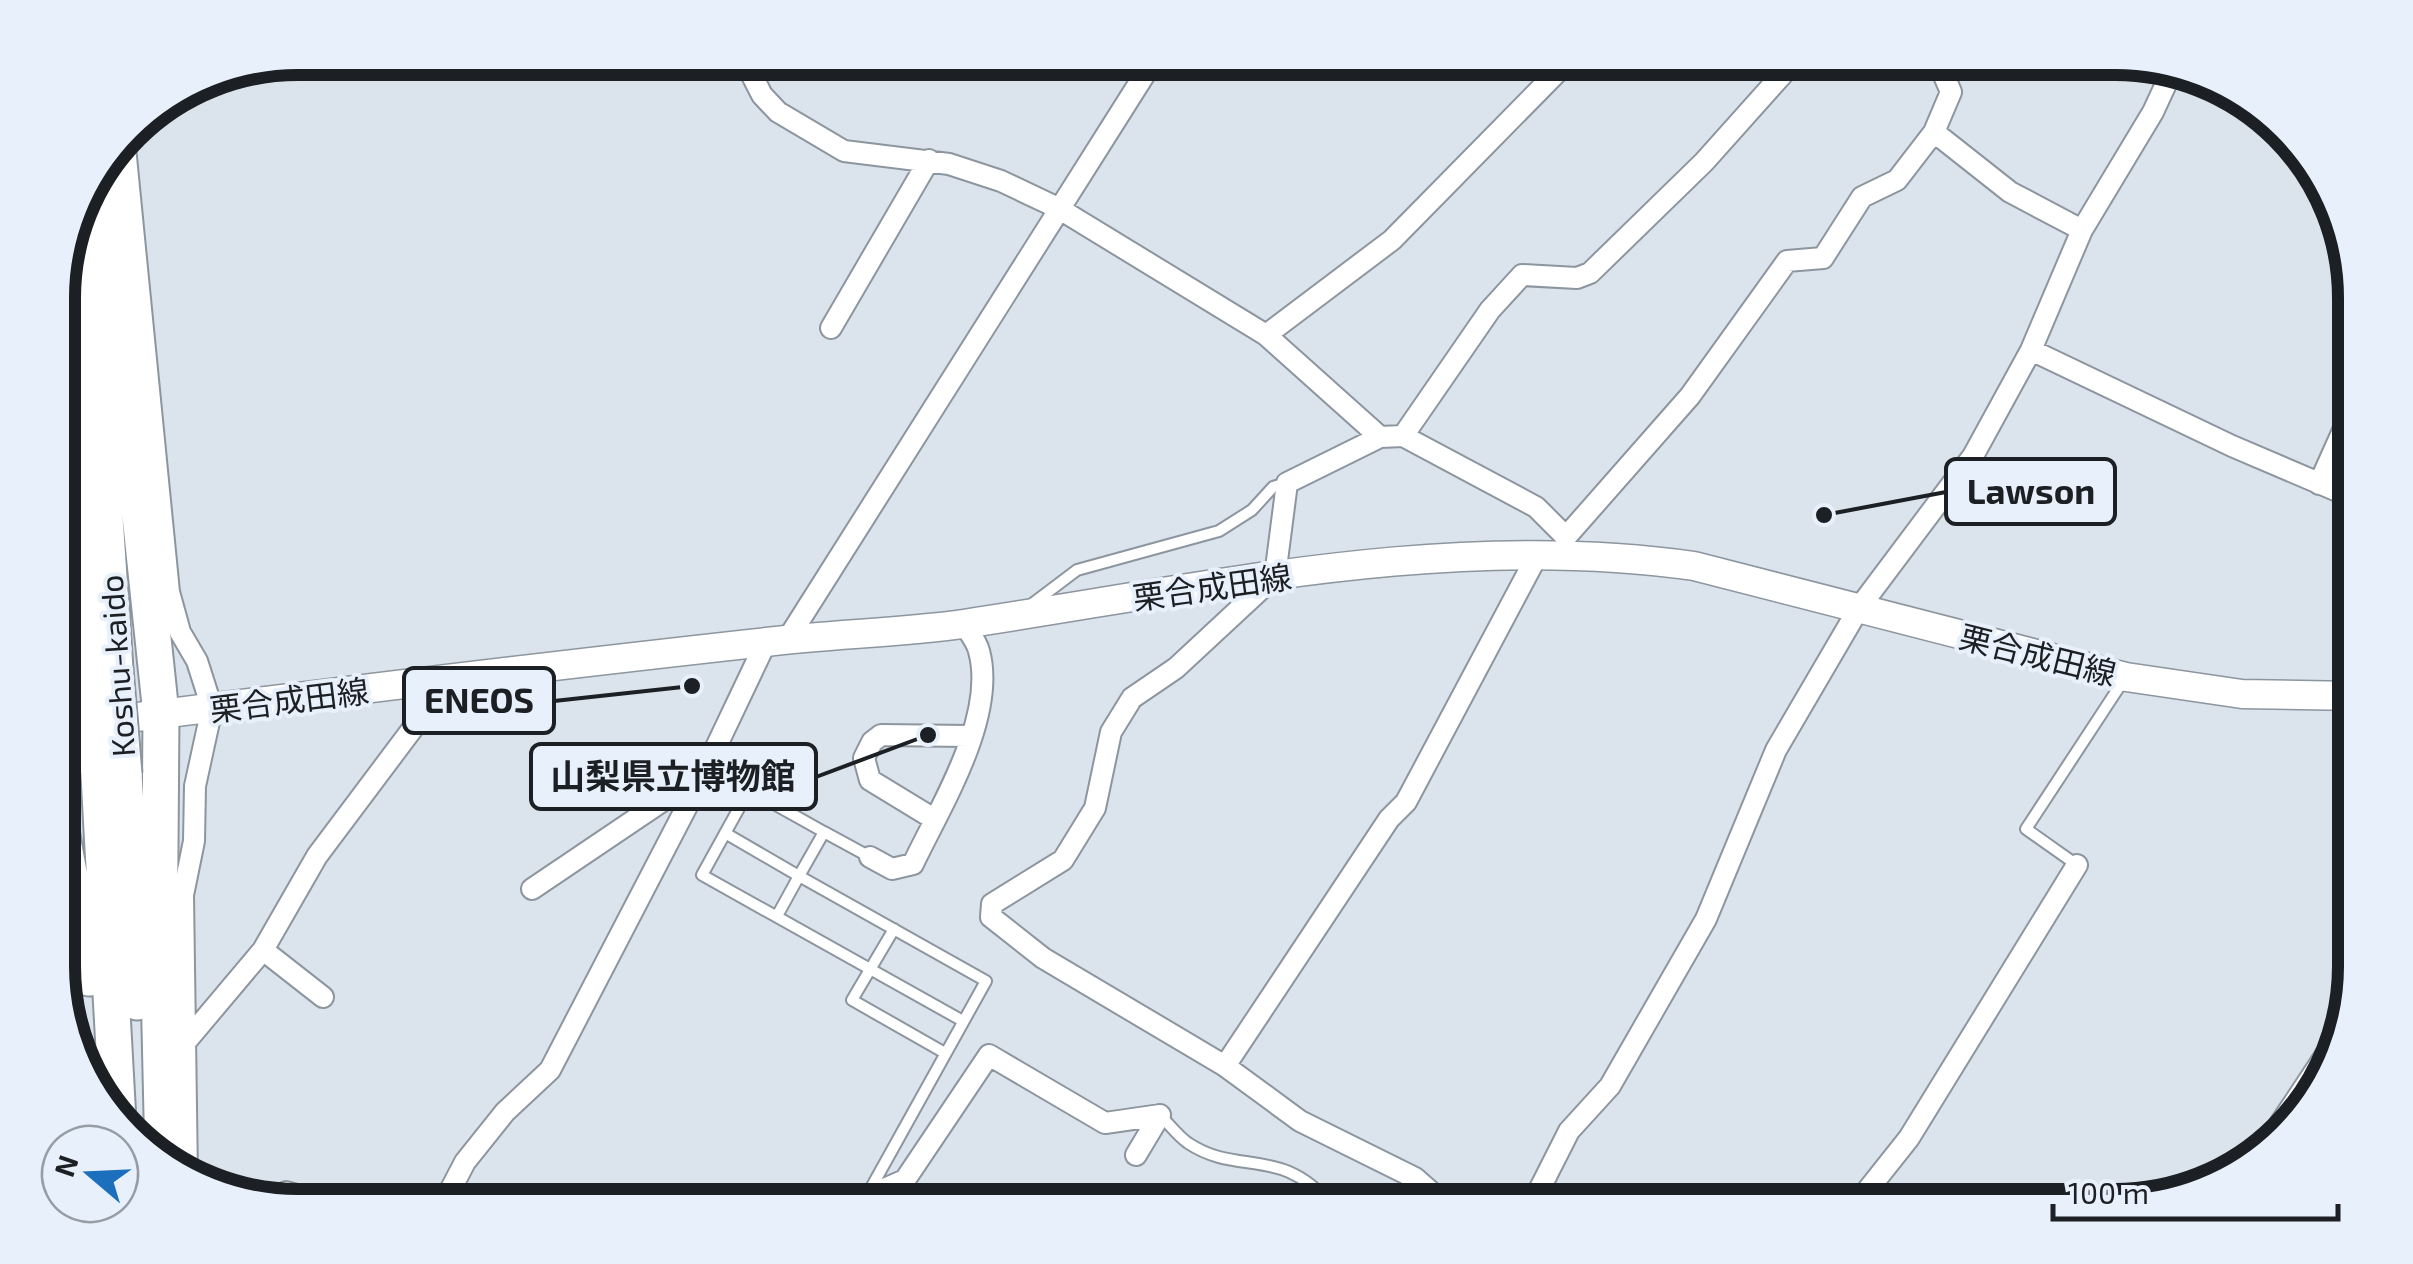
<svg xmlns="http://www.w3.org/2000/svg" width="2413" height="1264" font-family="'Exo 2','Noto Sans JP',sans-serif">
  <rect width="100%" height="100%" fill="#dbe3ed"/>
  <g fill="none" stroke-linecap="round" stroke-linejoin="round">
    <g stroke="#8d959e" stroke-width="14">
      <path id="lane" d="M1032 604 1077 570 1219 531 1252 510 1273 487 1286 483
        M824 832 749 790 702 875 963 1021
        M725 833 799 876 777 916
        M2077 865 2026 829 2125 678
        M894 929 852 1000 945 1053
        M1160 1115C1169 1124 1178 1136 1188 1143 1239 1177 1281 1144 1332 1206
        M853 1206 866 1197 986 981 799 876 824 832 870 857"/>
    </g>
    <g stroke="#8d959e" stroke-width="24">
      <path id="street" d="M743 58 762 95 778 112 844 151 949 164 1001 181 1058 208 1266 335 1380 437
        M1917 58 1942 71 1951 92 1934 132 2010 192 2082 230
        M124 137 169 592 180 632 197 661 212 708 195 786 194 841 183 895 187 1178
        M831 328 929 160
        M1266 335 1392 240 1571 58
        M2031 350 2232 446 2354 498
        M1403 436 1536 507 1566 537 1690 396 1787 261 1823 258 1862 197 1897 180 1934 132
        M2319 484 2354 406
        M787 640 1155 58
        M934 819 870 780 864 758 872 742 881 735 969 736
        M870 857 892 869 913 864C940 807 997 717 979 651 977 642 969 632 964 624
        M532 889 701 775
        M263 950 317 856 449 680
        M183 1045 263 950 323 997
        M1225 1066 1389 819 1406 802 1539 552
        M2264 1148 2339 1035
        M1136 1155 1160 1115
        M286 1192 339 1206
        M866 1197 905 1180 989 1055 1105 1123 1160 1115
        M442 1206 465 1162 505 1112 550 1070 698 785 766 642
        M1447 1206 1415 1178 1300 1121 1225 1066 1043 958 991 917 992 904 1063 860 1095 808 1111 732 1132 698 1176 668 1275 576 1287 483 1380 437 1403 436 1490 310 1522 275 1577 278 1590 273 1704 162 1789 67 1792 58
        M1531 1206 1569 1131 1610 1086 1706 919 1776 750 1859 608 1973 456 2031 350 2082 230 2153 112 2172 71
        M1855 1206 1909 1138 2077 865"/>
    </g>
    <g stroke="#8d959e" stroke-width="31">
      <path id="secondary" d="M59 727C294 697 530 668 766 642 831 634 898 633 963 624 1204 588 1451 531 1694 566L2126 677 2242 694 2355 696"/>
    </g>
    <g stroke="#8d959e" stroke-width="39">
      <path id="highway" d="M103 164 161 714 159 984 163 1159
        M84 196 115 669
        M63 264 91 671
        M124 774 137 1002
        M99 776 118 1121
        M59 820 89 978"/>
    </g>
    <use href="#lane" stroke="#fff" stroke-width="10"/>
    <use href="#street" stroke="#fff" stroke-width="20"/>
    <use href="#secondary" stroke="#fff" stroke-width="28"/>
    <use href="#highway" stroke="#fff" stroke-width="35"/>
    <g stroke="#8d959e" stroke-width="39" stroke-linecap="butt">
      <path id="highway-bridge" d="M115 669 124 774
        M91 671 99 776"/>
    </g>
    <use href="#highway-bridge" stroke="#fff" stroke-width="35"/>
  </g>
  <g text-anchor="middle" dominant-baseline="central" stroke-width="8" stroke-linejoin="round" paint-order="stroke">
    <g font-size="32" fill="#1c1f23" stroke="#e8f1fb">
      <text transform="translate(1212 586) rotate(-8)">栗合成田線</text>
      <text transform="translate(2038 654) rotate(14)">栗合成田線</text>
      <text transform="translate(116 666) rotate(-94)">Koshu-kaido</text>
      <text transform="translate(289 699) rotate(-7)">栗合成田線</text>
    </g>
  </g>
  <path d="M0 0H2413V1264H0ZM298 75H2115A223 223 0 0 1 2338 298V966A223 223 0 0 1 2115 1189H298A223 223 0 0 1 75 966V298A223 223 0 0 1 298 75Z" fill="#e8f1fb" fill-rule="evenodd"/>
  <path fill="none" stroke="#1c1f23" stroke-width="12" d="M298 75H2115A223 223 0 0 1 2338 298V966A223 223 0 0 1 2115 1189H298A223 223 0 0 1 75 966V298A223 223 0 0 1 298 75Z"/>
  <path fill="none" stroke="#1c1f23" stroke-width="4" d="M1824 515L1946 492M692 686L554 701M928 735L816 777"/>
  <g fill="#1c1f23" stroke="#e8f1fb" stroke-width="4">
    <circle cx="1824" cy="515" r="10"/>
    <circle cx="692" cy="686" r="10"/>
    <circle cx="928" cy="735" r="10"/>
  </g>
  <g fill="#e8f1fb" stroke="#1c1f23" stroke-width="4">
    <rect x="1946" y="459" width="169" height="65" rx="10"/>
    <rect x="404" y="668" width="150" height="65" rx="10"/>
    <rect x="531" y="744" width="285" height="65" rx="10"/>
  </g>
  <g font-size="35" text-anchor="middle" font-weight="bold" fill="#1c1f23">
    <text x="2031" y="504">Lawson</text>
    <text x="479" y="713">ENEOS</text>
    <text x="673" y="789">山梨県立博物館</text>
  </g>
  <g transform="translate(90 1174) rotate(289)"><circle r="48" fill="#e8f1fb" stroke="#969da5" stroke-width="2.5"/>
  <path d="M0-8L18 38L0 25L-18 38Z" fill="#1b6fbd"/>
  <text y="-15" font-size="28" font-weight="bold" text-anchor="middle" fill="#1c1f23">N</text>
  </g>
  <path d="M2053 1204v15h285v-15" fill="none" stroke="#1c1f23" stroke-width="5"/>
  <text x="2068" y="1204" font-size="30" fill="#1c1f23" stroke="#e8f1fb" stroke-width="8" paint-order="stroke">100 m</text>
</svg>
